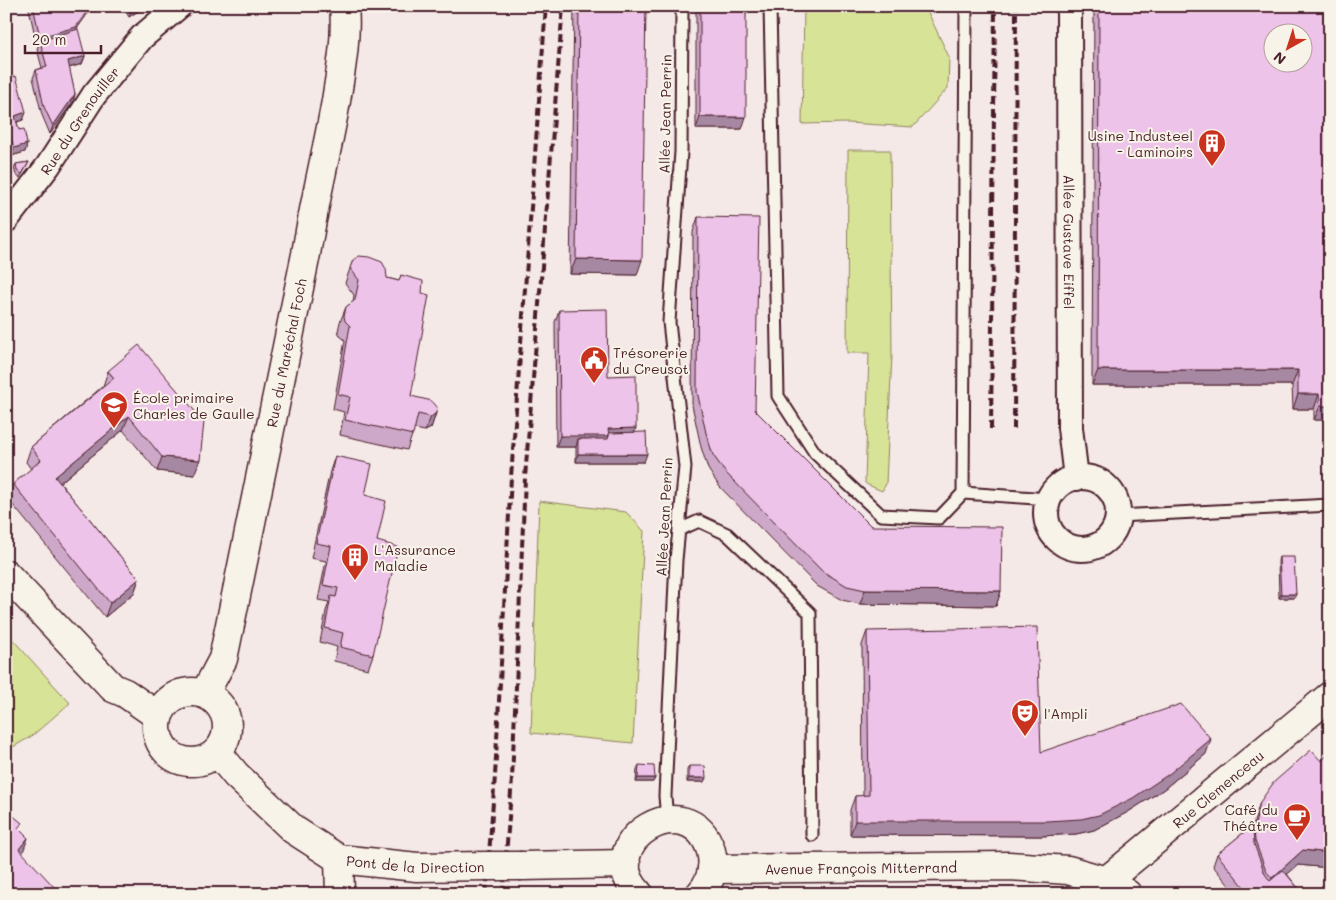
<svg xmlns="http://www.w3.org/2000/svg" width="1336" height="900" font-family="Mali,sans-serif">
  <rect width="100%" height="100%" fill="#f5e9e8"/>
  <filter id="ink" filterUnits="userSpaceOnUse"><feTurbulence type="fractalNoise" baseFrequency=".02" numOctaves="2"/><feDisplacementMap in="SourceGraphic" scale="10" xChannelSelector="R" yChannelSelector="G"/><feConvolveMatrix kernelMatrix="1 2 1 2 8 2 1 2 1" color-interpolation-filters="sRGB"/></filter>
  <g filter="url(#ink)">
    <path fill="#d7e396" stroke="#908160" d="M804 6H925L949 57 948 88 913 127 848 123 802 124Z
      M848 150H890L892 355 886 484 882 491 868 485 865 483 869 353H847Z
      M539 501 626 512 644 531 633 743 531 733Z
      M6 632 70 703 32 736 6 751Z"/>
    <g fill="none" stroke-linecap="round" stroke-linejoin="round">
      <g stroke="#4a1f2b" stroke-width="15">
        <path id="lane" d="M770 6 778 396 815 453 881 515 939 518 963 493
          M966 6 963 493 1049 499
          M1118 516 1330 505
          M679 530 699 521 727 534 810 613 812 835
          M667 820 665 796 676 560 685 467 669 322 681 152 682 6"/>
      </g>
      <g stroke="#4a1f2b" stroke-width="28">
        <g id="street">
          <path id="s1" d="M1069 6 1070 428 1076 478"/>
          <path id="s2" d="M6 220 48 166 94 95 142 37 179 6"/>
          <circle cx="1082" cy="513" r="36"/>
        </g>
      </g>
      <g stroke="#4a1f2b" stroke-width="31">
        <g id="secondary">
          <path d="M6 574 113 688 125 693 158 716"/>
          <circle cx="192" cy="727" r="35"/>
          <path id="s3" d="M205 693 223 659 306 254C314 203 327 152 336 101 341 69 347 38 344 6"/>
          <path id="s4" d="M217 752 236 775 294 830 339 859 417 867 487 866"/>
          <path d="M339 859 340 894"/>
          <path d="M522 866 626 864"/>
          <path id="s5" d="M712 869 1009 866 1068 870 1106 881 1127 894"/>
          <path id="s6" d="M1106 881 1330 696"/>
          <path d="M639 894C589 841 690 783 711 851 715 867 711 882 700 894"/>
        </g>
      </g>
      <use href="#lane" stroke="#f7f3e8" stroke-width="11"/>
      <use href="#street" stroke="#f7f3e8" stroke-width="24"/>
      <use href="#secondary" stroke="#f7f3e8" stroke-width="28"/>
      <path stroke="#4a1f2b" stroke-width="4" stroke-dasharray="8 4" stroke-linecap="butt" d="M991 429 995 6
        M1014 429 1016 6
        M486 894 495 776 511 477 546 6
        M503 894 512 779 525 478 563 6"/>
      <g stroke="#4a1f2b" stroke-width="31" stroke-linecap="butt">
        <path id="secondary-bridge" d="M487 866H522"/>
      </g>
      <use href="#secondary-bridge" stroke="#f7f3e8" stroke-width="28"/>
    </g>
    <path fill="#cda8c8" stroke="#4a1f2b" d="M30 6H99L88 13 76 30 85 56 82 64 69 68 75 94 73 102 50 134 42 115 33 78 36 70 42 68 37 49 39 44 37 45 29 9Z
      M122 6H146L129 17Z
      M574 6H646L637 275 570 274Z
      M697 6H746L742 129H696V9Z
      M1094 6H1330V420H1314V409H1293L1292 385H1092Z
      M6 79 26 112 23 120 17 122 19 130 27 144 25 152 11 156 9 148H6Z
      M29 162 27 166 20 178 16 175 14 168 16 164Z
      M698 217 755 410 871 526 1001 591 996 606 860 604 842 600 817 586 719 486 708 469 701 447 692 405 693 232Z
      M353 260 387 278 399 281 401 275 411 396 436 413 431 428 425 431 414 429 407 450 340 435 344 412 333 409 345 340 340 336 338 331 340 322 346 307 353 302 354 295 345 283Z
      M559 310 608 376 635 432 644 462H576V447H556L555 322Z
      M108 371 194 475 157 471 123 430 60 483 139 579 134 593 105 617 8 499 13 484 31 469 26 462 31 447 103 386Z
      M335 456 365 495 377 541 373 655 368 669 334 661 337 647 320 642 326 611 329 602 318 600 326 561 311 558 330 471Z
      M1279 557 1296 594 1294 598H1279L1278 561Z
      M867 631 1041 752 1206 754 1164 789 1128 812 1094 830 1076 834 1041 836 850 835V810L855 796H863L862 645Z
      M1330 753V868L1298 865 1287 874 1303 894H1236L1213 866 1217 854 1253 825 1260 802 1321 761Z
      M639 765 655 778 653 782H636L637 769Z
      M689 766 704 782H687V770Z"/>
    <path fill="#a788a3" stroke="#4a1f2b" d="M90 6H99L88 13 73 34 40 41 39 44 37 45 40 37Z
      M134 6H146L129 17Z
      M85 56 82 64 65 69 68 61Z
      M75 94 73 102 50 134 53 126Z
      M26 112 23 120 13 123 15 116Z
      M700 117H746L742 129H696Z
      M6 144H10L9 148H6Z
      M27 144 25 152 11 156 14 148Z
      M576 259 642 260 637 275 570 274Z
      M1098 370H1298L1292 385H1092Z
      M1298 394H1319L1314 409H1293Z
      M1320 406H1330V420H1314Z
      M436 413 431 428 425 431 431 417Z
      M129 416 123 430 50 491 55 477Z
      M636 428 632 440 578 439 576 447H556L560 436 608 429Z
      M578 454H647L644 462H576Z
      M162 457 200 460 194 475 157 471Z
      M139 579 134 593 105 617 110 603Z
      M865 590 1001 591 996 606 860 604Z
      M1281 594H1296L1294 598H1279Z
      M1211 739 1206 754 1164 789 1128 812 1094 830 1076 834 1041 836 850 835 855 821Z
      M638 778H655L653 782H636Z
      M689 778H706L704 782H687Z
      M28 838 23 852 13 863 19 849Z
      M1303 850 1330 853V868L1298 865 1266 893 1272 878Z"/>
    <path fill="#eec3e9" stroke="#4a1f2b" fill-rule="evenodd" d="M33 6H90L76 27 40 37Z
      M579 6H646L642 260 576 259Z
      M700 6H746V117H700Z
      M1099 6H1330V406H1320L1319 394H1298V370H1098ZM1274 32H1304V62H1274Z
      M78 29 85 56 68 61 75 94 53 126 44 107 36 70 47 67 40 41Z
      M16 76 26 112 15 116 19 130 24 129 27 144 14 148 6 120V79Z
      M6 129 10 144H6Z
      M29 162 22 174 17 171 16 164Z
      M698 217 759 218 755 410 871 526 1002 527 1001 591 865 590 847 586 822 571 725 472 713 455 706 433 697 391Z
      M359 256 369 257 382 262 386 269 387 278 399 281 401 275 423 281 422 293 429 295 411 396 432 401 437 407 436 413 431 417 418 414 413 435 345 420 350 397 338 394 350 326 345 321 344 316 346 307 355 300 359 280 350 268 353 260Z
      M607 309 608 376 636 375V428L608 429 609 436H560L559 310Z
      M139 345 204 422 200 460 162 457 129 416 55 477 139 579 110 603 13 484 41 460 31 447 114 378 108 371Z
      M646 432 647 454H578V439H608L609 436V433Z
      M335 456 372 464 365 495 386 501 377 541 398 547 373 655 340 647 343 633 325 628 331 596 336 597 338 588 323 585 331 546 316 543Z
      M1279 557H1294L1296 594H1281Z
      M1037 627 1041 752 1181 704 1211 739 1169 774 1133 798 1099 815 1081 819 1047 821H855V796L869 795 867 631Z
      M1311 750 1321 761 1330 753V853L1303 850 1272 878 1266 871 1255 841 1254 829 1260 802 1274 782Z
      M639 765 654 766 655 778H638Z
      M689 766H705L706 778H689Z
      M6 810 22 823 18 828 28 838 19 849 56 889 60 894H8L6 892Z
      M1253 825 1254 844 1265 874 1270 881 1283 870 1303 894H1250L1217 854Z
      M1330 879V894H1312Z
      M805 893H1007L802 894Z"/>
  </g>
  <defs>
    <g id="building-pin" transform="scale(1.4375)"><path d="M0 17L-7.5 6A9.5 9.5 0 1 1 7.5 6Z" fill="#c8321e" stroke="#f7f3e8"/><path d="M-4-6H4V6H1V3H-1V6H-4ZM-2.5-4.3h1.7v1.8h-1.7ZM.8-4.3h1.7v1.8H.8ZM-2.5-1h1.7V.8h-1.7ZM.8-1h1.7V.8H.8Z" fill="#fff"/></g>
    <g id="civic-pin" transform="scale(1.4375)"><path d="M0 17L-7.5 6A9.5 9.5 0 1 1 7.5 6Z" fill="#c8321e" stroke="#f7f3e8"/><path d="M-.6-6.5H3V-4.5H.6V-3L4-1V1h2V6H-6V1h2V-1L-.6-3ZM-1.2 2.5V6h2.4V2.5Z" fill="#fff"/></g>
    <g id="school-pin" transform="scale(1.4375)"><path d="M0 17L-7.5 6A9.5 9.5 0 1 1 7.5 6Z" fill="#c8321e" stroke="#f7f3e8"/><path d="M0-5L7-2L0 1L-7-2ZM-4 1L0 2.5L4 1V4Q0 6-4 4Z" fill="#fff"/></g>
    <g id="theatre-pin" transform="scale(1.4375)"><path d="M0 17L-7.5 6A9.5 9.5 0 1 1 7.5 6Z" fill="#c8321e" stroke="#f7f3e8"/><path d="M-5-5.5Q0-4 5-5.5V0Q5 5 0 6Q-5 5-5 0ZM-3.3-2.5H-1v1.5H-3.3ZM1-2.5H3.3v1.5H1ZM-2.8 1Q0 5.5 2.8 1Z" fill="#fff"/></g>
    <g id="cafe-pin" transform="scale(1.4375)"><path d="M0 17L-7.5 6A9.5 9.5 0 1 1 7.5 6Z" fill="#c8321e" stroke="#f7f3e8"/><path d="M-5.5-4.5H6V0H3Q3 3.5 0 3.5H-2.5Q-5.5 3.5-5.5 0ZM3-3.2v2h1.7v-2ZM-6 4.5H4V6H-6Z" fill="#fff"/></g>
  </defs>
  <g fill-rule="evenodd">
    <use href="#building-pin" x="1212" y="143"/>
    <use href="#civic-pin" x="594" y="360"/>
    <use href="#school-pin" x="114" y="405"/>
    <use href="#building-pin" x="355" y="557"/>
    <use href="#theatre-pin" x="1025" y="713"/>
    <use href="#cafe-pin" x="1297" y="817"/>
  </g>
  <g text-anchor="middle" dominant-baseline="central" stroke-width="4" stroke-linejoin="round" paint-order="stroke">
    <g font-size="14" fill="#4a1f2b" stroke="#f7f3e8">
      <text transform="translate(665 114) rotate(-89)">Allée Jean Perrin</text>
      <text stroke="none"><textPath href="#s2" startOffset="124">Rue du Grenouiller</textPath></text>
      <text stroke="none"><textPath href="#s1" startOffset="236">Allée Gustave Eiffel</textPath></text>
      <text stroke="none"><textPath href="#s3" startOffset="351">Rue du Maréchal Foch</textPath></text>
      <text transform="translate(664 517) rotate(-87)">Allée Jean Perrin</text>
      <text stroke="none"><textPath href="#s6" startOffset="145">Rue Clemenceau</textPath></text>
      <text stroke="none"><textPath href="#s4" startOffset="240">Pont de la Direction</textPath></text>
      <text stroke="none"><textPath href="#s5" startOffset="149">Avenue François Mitterrand</textPath></text>
    </g>
    <g font-size="14" fill="#4a1f2b" stroke="#f7f3e8" text-anchor="start">
      <text x="1193" y="135" text-anchor="end">Usine Industeel<tspan x="1193" dy="16">- Laminoirs</tspan></text>
      <text x="613" y="352">Trésorerie<tspan x="613" dy="16">du Creusot</tspan></text>
      <text x="133" y="397">École primaire<tspan x="133" dy="16">Charles de Gaulle</tspan></text>
      <text x="374" y="549">L'Assurance<tspan x="374" dy="16">Maladie</tspan></text>
      <text x="1044" y="713">l'Ampli</text>
      <text x="1278" y="809" text-anchor="end">Café du<tspan x="1278" dy="16">Théâtre</tspan></text>
    </g>
  </g>
  <rect width="1336" height="900" fill="none" stroke="#f7f3e8" stroke-width="25"/>
  <rect x="12" y="12" width="1311" height="875" fill="none" stroke="#4a1f2b" stroke-width="2" filter="url(#ink)"/>
  <g transform="translate(1288 48) rotate(219)"><circle r="24" fill="#f7f3e8" stroke="#b29e9c"/>
  <path d="M0-4L9 19L0 12L-9 19Z" fill="#c8321e"/>
  <text y="-8" font-size="14" font-weight="bold" text-anchor="middle" fill="#4a1f2b">N</text>
  </g>
  <path d="M25 45v8h76v-8" fill="none" stroke="#4a1f2b" stroke-width="2.5"/>
  <text x="32" y="45" font-size="15" fill="#4a1f2b" stroke="#f7f3e8" stroke-width="4" paint-order="stroke">20 m</text>
</svg>
